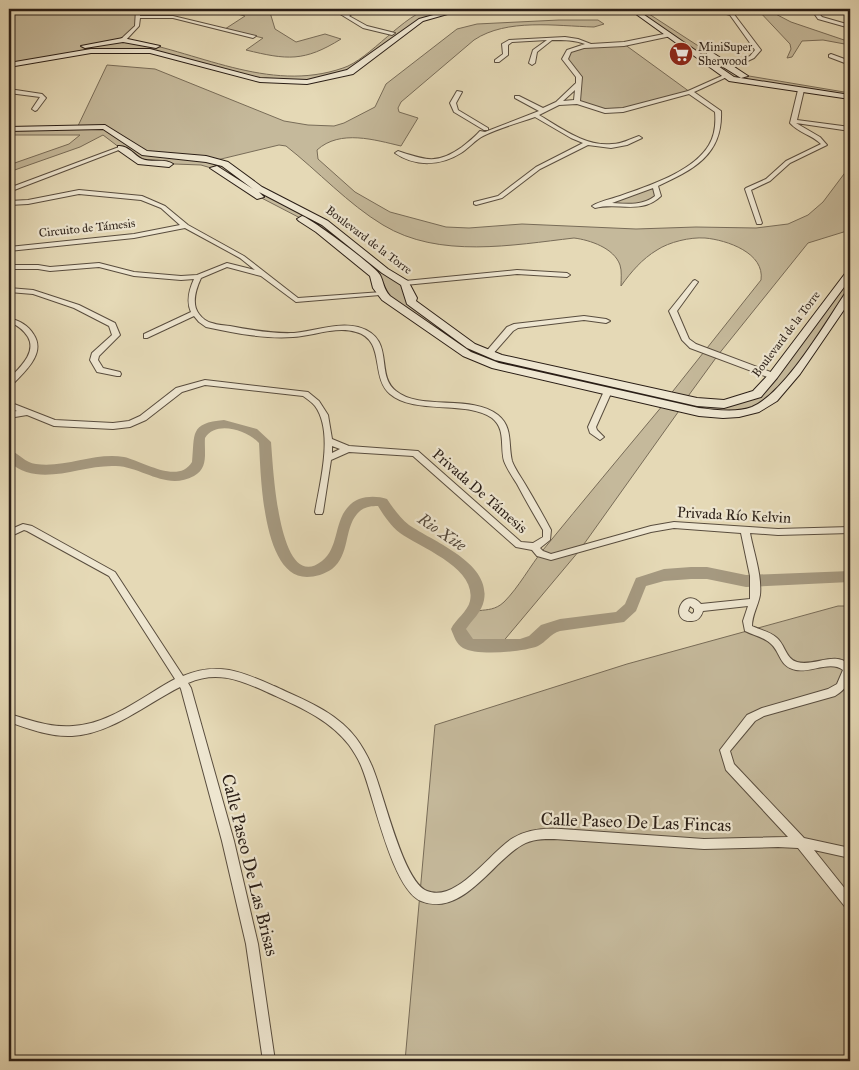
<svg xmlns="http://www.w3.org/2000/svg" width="859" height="1070" font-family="'IM FELL Great Primer',serif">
  <rect width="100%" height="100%" fill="#e5d9b6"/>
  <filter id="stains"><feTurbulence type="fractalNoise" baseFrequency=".004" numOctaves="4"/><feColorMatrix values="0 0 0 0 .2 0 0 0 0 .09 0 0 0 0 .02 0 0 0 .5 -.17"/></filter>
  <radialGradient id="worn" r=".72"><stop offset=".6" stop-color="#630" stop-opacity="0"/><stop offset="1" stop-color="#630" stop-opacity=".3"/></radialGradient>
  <path fill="#c5b99b" stroke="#786c58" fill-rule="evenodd" d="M9 9H138L139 22 123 39C196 50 268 94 343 68 369 60 406 12 431 9 441 7 452 9 462 9L425 18 357 68 318 81 272 82 160 53 139 51 65 54 9 65Z
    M223 9H269L275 29 296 42 325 34 341 39C304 62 287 60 246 50L263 38 225 29 245 16 221 10Z
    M627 9H639L646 12 743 75 850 93V97L737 81 638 13Z
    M757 9H766L791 22 850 42V45L823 40 802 41 792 57 787 58 791 49 790 44Z
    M559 20H598L604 24 594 27C556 26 507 18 474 40L401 102 398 108 399 112 418 118 401 146C375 140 340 129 317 150L318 159 355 192 390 212 446 227 469 228 522 224 636 229 696 227 756 228 788 224 808 215 823 202 850 166V230L808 243 718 355 686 399 710 404 757 394 850 273V294L780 392 748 412 681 408 579 551 501 644C480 645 469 650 458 629 471 600 487 618 504 602 519 587 530 566 543 550 583 501 623 453 663 405L484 363 391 302 375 275 304 220 250 192 218 170 201 165 148 163 136 160 103 135 80 147 9 172V165L69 144 80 135H9V129L77 128 107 65 155 69 284 121 308 125 334 126 344 123 375 107 386 84 457 29 477 24ZM279 145 286 146C318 171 348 204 383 225 439 259 513 245 574 238 590 240 614 248 620 265 622 271 621 279 621 286 631 272 642 259 657 250 669 242 690 237 705 238 727 240 765 253 761 280L669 396 479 350 412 298 396 277 318 219 252 184 217 160Z
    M624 44 690 92 623 110 605 111 577 102 579 77 568 63 565 55 576 48Z
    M655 186 658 196 639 205 603 204Z
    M838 606H850V1061H405L435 725 627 664Z"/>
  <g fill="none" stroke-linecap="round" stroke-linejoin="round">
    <path fill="#a59980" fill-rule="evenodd" d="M224 420 257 429 271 442C273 463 278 596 322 561 339 548 334 522 348 507 357 496 374 495 387 499 393 508 400 518 409 525 434 542 491 563 484 600 482 612 472 620 466 629L473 639H520L529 636 541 625 560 619 616 612 625 604 636 578 664 569 691 567H707L746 575 850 571V582L746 587 707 579H691L664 581 646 586 636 611 624 622 560 631C550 634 546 642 538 646 524 652 476 656 463 648 456 644 454 636 451 629 455 620 468 611 470 601 477 568 421 548 400 533 391 526 384 516 378 506 370 506 363 507 357 514 344 529 350 555 332 569 325 574 315 577 307 577 262 577 261 475 259 443 247 430 216 420 205 438 204 452 209 468 194 476 166 491 143 467 116 466 81 464 40 489 9 462V450C19 453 25 463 36 464 66 468 95 452 124 457 143 461 178 485 192 462 195 434 189 423 224 420Z"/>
    <g stroke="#594d3e" stroke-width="2">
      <path id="street" d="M136 9H140V16H173L256 36 253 38 173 18H140L139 26 125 41H121V39L135 26Z
        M332 9H337L346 14 353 9H358L349 16 367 26 395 33 392 35 363 28Z
        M709 9 727 12 726 9H730L761 50 754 58 731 69H727V67L750 56 755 50 730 15Z
        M811 9H815L822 17 850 25V28L818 19Z
        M669 33 671 34V36L624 46 584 48 571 52 568 59 582 77 580 101 605 109 623 108 688 91 724 75 729 76 694 92 721 111C723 155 693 170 658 186L661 196C642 215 617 202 595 208L592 206C600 201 611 199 620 196 648 186 693 172 709 145 715 135 716 123 715 112L689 94 623 112 605 113 577 104 559 105 539 115C561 128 586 147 612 144 622 144 630 139 639 136L642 138 627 145 611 148 588 145 540 169 502 198 476 205 474 204V202L498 196 536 167 583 143 571 138 535 117C518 123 499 128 483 136 475 140 469 148 461 153 441 166 415 167 395 153L398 151C425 160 437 165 462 147 468 142 475 137 480 131L485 132 539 111 515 98V96H519L543 108 556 102 576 83V77L562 59 567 50 585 44C575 40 564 40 552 40L537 52 535 63 532 65 529 63 533 50 547 40 512 42 508 45V55L499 62H495V60L503 54 502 44 509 40 565 37 578 39 591 44 624 42ZM575 90 574 100 563 101ZM653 188 655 196C642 206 627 204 612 203Z
        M831 54 850 61V65L829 57V55Z
        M801 88 804 90 797 120 850 127V131L796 123 820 137 827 145 790 163 770 181 751 190 762 223 761 224H757L745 189 746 188 766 179 786 161 821 144C812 135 799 133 790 123L798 90Z
        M9 89 42 94 46 98 37 110 35 111 32 109 40 97 9 93Z
        M457 91 462 92 456 103 458 110 488 128V130H484L454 112 450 103Z
        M119 147 124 148 9 192V188Z
        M79 190 142 196 165 206 188 225 244 256 298 298 382 292V294L380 295 296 302 261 276 227 267 201 278C196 289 191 304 199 314 202 318 207 322 212 323 217 325 224 325 230 326 251 330 273 334 294 333 315 331 337 322 358 327 397 338 374 374 396 391 420 411 472 394 498 415 513 427 508 444 512 461 515 469 521 477 525 484 534 499 543 515 551 530L550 540 540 548 543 551 551 554 651 526 674 522 778 529 850 527V533L778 535 750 533C754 554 762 575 760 595 758 606 752 615 752 626 760 630 771 632 777 638 785 645 786 659 797 662 815 667 834 650 850 665 850 681 848 688 835 696L764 716 755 721 730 751 734 764 804 838 850 848V858L814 850 850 895V910L846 908 798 848 778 847 704 849 554 839C543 839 532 839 522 845 492 862 462 918 421 901 392 889 374 797 362 768 359 760 354 752 349 745 328 718 297 706 267 692 240 680 217 670 188 683L191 688 234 841 258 944 275 1061H263L246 944 222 841 181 689 180 687C146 704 111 734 72 736 50 737 29 729 9 722V714C30 720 51 728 73 726 110 724 143 696 175 679L109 576 27 531 24 530 9 537V530L23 524 32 526 115 572 183 676C218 661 242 672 274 686 304 700 335 711 356 738 362 746 367 755 371 764 383 789 402 881 427 891 457 903 490 852 513 838 528 829 544 828 561 829L704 839 788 837 726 770 720 750 747 715 762 708 828 689 837 684 843 670C831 660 810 673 796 670 779 667 781 652 770 643 763 637 753 635 745 631L743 621 748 606 703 611C701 617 698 621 692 621 667 623 683 584 701 604L750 599V576L741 533 674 528 651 532 551 560 537 556 532 550 516 547 413 456 349 452 331 460 323 512 322 514H316L315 512C320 482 334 432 315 406 312 402 307 399 303 396L205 385 182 392 146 420 130 427 113 429 54 426 27 415 9 418V412L17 411 9 408V402L55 420 113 423 129 421 140 416 176 388 205 380 308 392 319 401 328 415 332 439 349 446 418 451 521 542 533 543 543 537V530C534 515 525 499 517 484 512 476 507 469 504 461 500 446 506 429 492 418 467 400 414 415 390 394 370 377 386 340 356 332 336 326 313 336 293 337 264 339 234 333 206 327L199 322 194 316 147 338H144V334L191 312C186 301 189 290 194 279L181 280 134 276 99 267 50 271 38 269H9V265H38L50 267 99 263 134 272 181 276 197 275 227 263 255 270 240 258 185 228 134 238 9 251V247L134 234 180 225 161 208 141 200 79 194 28 204 9 205V201L28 200ZM332 446 340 449 332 453ZM690 606 694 609V612L692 614 688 611Z
        M517 270 567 273 570 275 567 277 517 274 405 285 402 283 405 281Z
        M695 280 698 282 677 311 689 339 696 344 776 374 777 376 776 378H770L690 348 682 340 669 311 693 281Z
        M9 288 33 290 79 305 115 323 120 335 99 356 98 360 103 368 120 372 121 374 120 376H117L97 372 90 360 92 353 112 335 109 326 74 308 33 294 9 292Z
        M584 316 606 319 610 321 606 323 584 320 518 328 513 331 491 356H488L484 354 507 327 514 324Z
        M9 318C20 321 28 325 34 335 46 354 24 372 12 385L9 386V379C19 368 37 353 28 337 23 329 17 325 9 322Z
        M608 388 612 391 596 427 597 430 604 437 600 440 590 433 588 427 604 391Z"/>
    </g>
    <g stroke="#2a1e16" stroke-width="2">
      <path id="secondary" d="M455 9H465L423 21 353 74 307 84 260 82 150 53H91L9 67V63L91 49H150L260 78 307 80 347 70 419 19Z
        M624 9 640 12 734 77 850 95V99L729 81 636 14Z
        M123 38 160 46 156 48 123 42 85 48 81 46Z
        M707 53H713L748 76 741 78 707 57Z
        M105 125 147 151 206 156 228 162 262 187 328 221 388 269 408 281 417 298 416 301 475 344 502 355 697 398 724 400 753 391 769 374 847 271 850 270V279L777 378 761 397 724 408 697 406 495 360 467 348 407 304 401 285 382 273 322 225 259 192 264 197 257 199 210 168 217 166 253 189 222 166 206 162 142 155 103 129 9 131V127Z
        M118 146C128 145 134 155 142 159 152 163 165 158 173 164L169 167 138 164 118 150Z
        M302 216C312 219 376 267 380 275 384 283 383 288 390 296L471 352 499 363 699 408C716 410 736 413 752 407 785 393 826 322 846 292L850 291V301L800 374 777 401 759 412 739 417 723 418 699 416 492 368 463 356 382 300 373 288 370 276 316 232 299 221 297 219Z"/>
    </g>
    <use href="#street" fill="#eee6d0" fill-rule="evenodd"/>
    <use href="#secondary" fill="#eee6d0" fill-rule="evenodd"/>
  </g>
  <defs>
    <g id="supermarket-disc" transform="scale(1.25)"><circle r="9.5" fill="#8f2418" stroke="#eee6d0"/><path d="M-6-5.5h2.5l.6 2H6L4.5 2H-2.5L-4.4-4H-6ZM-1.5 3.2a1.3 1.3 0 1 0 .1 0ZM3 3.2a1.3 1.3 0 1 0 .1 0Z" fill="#fff"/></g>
  </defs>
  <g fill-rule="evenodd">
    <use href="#supermarket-disc" x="681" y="54"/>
  </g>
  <g text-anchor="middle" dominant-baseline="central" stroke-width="4.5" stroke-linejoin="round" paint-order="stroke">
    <g font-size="12" fill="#2a1e16" stroke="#eee6d0" text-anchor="start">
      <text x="698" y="47">MiniSuper<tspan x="698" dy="14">Sherwood</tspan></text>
    </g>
    <g font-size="12" fill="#2a1e16" stroke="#eee6d0">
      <text transform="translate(87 228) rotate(-6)">Circuito de Támesis</text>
      <text transform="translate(369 240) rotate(37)">Boulevard de la Torre</text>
      <text transform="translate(786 334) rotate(-53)">Boulevard de la Torre</text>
    </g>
    <g font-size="15" fill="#2a1e16" stroke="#eee6d0">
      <text transform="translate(480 491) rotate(41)">Privada De Támesis</text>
      <text transform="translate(734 515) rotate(3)">Privada Río Kelvin</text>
    </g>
    <g font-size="16" font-style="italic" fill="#55493b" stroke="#eee6d0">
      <text transform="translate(442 532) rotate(34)">Rio Xite</text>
    </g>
    <g font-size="18" fill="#2a1e16" stroke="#eee6d0">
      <text transform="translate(636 822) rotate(2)">Calle Paseo De Las Fincas</text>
      <text transform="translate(250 865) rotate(76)">Calle Paseo De Las Brisas</text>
    </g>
  </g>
  <rect width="859" height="1070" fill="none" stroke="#e5d9b6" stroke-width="30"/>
  <rect x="10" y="10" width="839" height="1050" fill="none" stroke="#2a1e16" stroke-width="2.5"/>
  <rect x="15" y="15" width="829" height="1040" fill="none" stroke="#2a1e16"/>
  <rect width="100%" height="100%" filter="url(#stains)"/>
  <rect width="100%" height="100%" fill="url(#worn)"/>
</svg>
